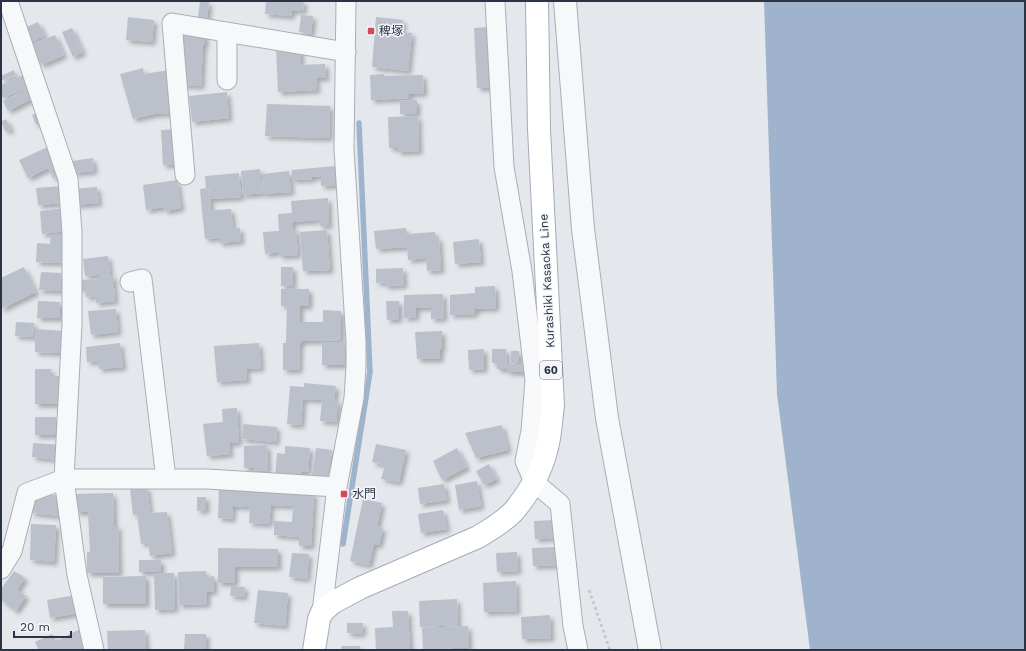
<svg xmlns="http://www.w3.org/2000/svg" width="1026" height="651" font-family="'Work Sans','Noto Sans JP',sans-serif">
  <defs>
    <filter id="shadow"><feDropShadow dx="3.5" dy="3.5" stdDeviation="2" flood-color="#0004"/></filter>
  </defs>
  <rect width="100%" height="100%" fill="#e4e7ec"/>
  <path fill="#9fb4cc" d="M764 1H1025V650H810L777 394Z"/>
  <g fill="none" stroke-linecap="round" stroke-linejoin="round">
    <path stroke="#9fb4cc" stroke-width="5.5" d="M343 544 370 372 359 123"/>
  </g>
  <path fill="#bbc0ca" filter="url(#shadow)" d="M200 1 209 2 207 19 198 18Z
    M266 1H304L303 11 292 10 291 16 265 14Z
    M301 15 313 16 311 34 299 32Z
    M128 17 154 20 152 42 126 40Z
    M376 17 403 20 402 32 412 33 408 71 372 67Z
    M38 22 45 36 29 43 22 29Z
    M492 27 495 87 477 88 474 28Z
    M72 28 83 52 73 57 62 32Z
    M184 33 205 34V45H203L201 86 182 85Z
    M55 35 64 55 41 65 32 44Z
    M300 46 301 65 325 64 326 78H316L317 90 278 92 276 47Z
    M143 68 144 74 169 70 172 113 154 114 133 119 120 74Z
    M14 70 16 75 1 81V76Z
    M384 74V76L423 75 424 93 409 94V98L371 100 370 75Z
    M23 75 28 87 3 98 1 94V85Z
    M26 89 31 99 8 111 3 101Z
    M227 92 229 118 192 122 189 96Z
    M417 100V113L400 114V101Z
    M267 104 330 106 329 138 265 136Z
    M41 111 45 121 36 125 32 115Z
    M418 116 419 151 398 152V148H389L388 117Z
    M6 119 11 129 6 132 1 122Z
    M177 129 179 164 163 165 161 130Z
    M50 146 63 174 53 178 48 168 28 178 19 160Z
    M93 158 94 171 73 173 72 161Z
    M335 166 336 185 321 186V176L312 177V179L292 180V170Z
    M260 169 262 193 243 195 241 171Z
    M289 171 291 192 263 194 262 174Z
    M239 173 241 197 210 199 211 210 202 211 200 189 209 188 210 195V188H211H206L205 176Z
    M177 180 181 208 165 211 164 207 146 210 143 185Z
    M63 186 64 203 38 205 36 188Z
    M97 187 99 203 75 205 73 189Z
    M328 198 329 225 320 226 319 220 292 222 293 230 296 229 298 255 280 256 279 252 265 254 263 232 279 231 278 214 292 213 291 201Z
    M64 208 67 231 42 234 40 211Z
    M231 209 233 228H240L241 241 219 243V238L205 239 202 211Z
    M406 228V234L435 232V238H439L441 270 427 271 426 258 408 260 407 247 376 249 374 231Z
    M327 230 330 270 303 271 300 232Z
    M51 234H67L66 263 36 262 37 243 50 244Z
    M479 239 481 262 455 264 453 242Z
    M108 256 110 274 85 276 83 259Z
    M24 267 36 292 1 309V278Z
    M281 267H293V286H281Z
    M403 268 404 285 385 286V282L376 283V269Z
    M41 272 61 273 60 291 39 290Z
    M113 275 115 301 96 303 95 296 86 297 85 289H79V280L99 279V276Z
    M495 286 496 308 475 309V314L450 315V295L475 293V287Z
    M281 289H309V306H300V322H302V343H300L299 370H283V343H286L287 306H281Z
    M443 294 444 318 431 319V307L416 308V317L404 318V295Z
    M38 301 60 302V318H37Z
    M386 301H399V319L387 320Z
    M116 309 118 332 91 335 88 311Z
    M323 310 341 311V340L302 341V322H323Z
    M16 322 34 323 33 337 15 336Z
    M35 329 65 331 64 353 35 352Z
    M442 331V349H440V359H417L415 332Z
    M322 342H345L344 365H322Z
    M120 343 123 367 99 369 98 361 87 362 86 347Z
    M259 343 261 368 246 369 247 380 217 382 214 346Z
    M484 349V369L469 370 468 350Z
    M492 349H506L507 369H497V363H492Z
    M511 351H519V363H511Z
    M507 364H525V372H507Z
    M35 369H51V376H59L58 404H35Z
    M304 383 336 386 334 401H338L336 422 320 421 322 400 303 399 301 425 287 424 290 386 304 387Z
    M237 408 239 442 229 443 230 454 207 456 203 424 223 422 222 409Z
    M35 417H56V435H35Z
    M243 424 277 427 276 442 242 439Z
    M502 425 508 450 476 458 465 433Z
    M33 443 61 445 60 460 32 457Z
    M376 444 406 450 399 482 381 479 385 465 372 462Z
    M267 445 268 470 254 471V468H244V446Z
    M285 446 310 448 308 472 302 471 301 479 275 477 277 453 285 454Z
    M316 448 332 450 328 477 312 475Z
    M457 448 467 467 442 480 433 461Z
    M489 464 497 479 484 485 476 471Z
    M477 481 481 506 459 510 455 485Z
    M444 484 447 500 420 504 418 488Z
    M147 487 150 513 167 512 172 553 150 556 148 543 141 544 137 514 133 515 130 489Z
    M219 487 314 493 311 546H299V537L274 535V521L292 522 293 506 271 505 269 524 249 523 250 507 233 506 232 519 218 518Z
    M34 493 63 496 60 516 31 513Z
    M113 493 114 526H118L119 573H87V552H90L88 512H76L75 494Z
    M197 497H206V510L197 511Z
    M363 499 382 503 377 527 383 528 379 545 374 544 369 565 350 561Z
    M443 510 447 529 421 533 418 514Z
    M554 520 555 538 535 539 534 521Z
    M31 524 56 525 54 562 30 560Z
    M557 547V565L533 566 532 548Z
    M218 548 278 549V567H235V583H218Z
    M517 552 518 571 497 572 496 553Z
    M292 553 309 554 307 579 289 577Z
    M139 560H161V572H139Z
    M14 571 25 578 17 590 26 596 16 611 1 600V589Z
    M206 571V577L214 576V591L207 592V604L179 605 178 572Z
    M154 573H174L175 609 155 610Z
    M146 576V604H103V577Z
    M516 581 517 611 484 612 483 583Z
    M231 586 245 587 244 597 230 596Z
    M258 590 288 593 285 626 254 623Z
    M76 595 79 613 50 618 47 600Z
    M457 599 458 625 420 627 419 601Z
    M392 611H408L410 650H376L375 628 393 627Z
    M550 615 551 638 522 639 521 617Z
    M347 623H363L362 634 347 633Z
    M468 626 469 647 423 650 422 628Z
    M80 629 87 642 81 645 84 650H39L35 642 52 634 56 641Z
    M145 630 146 650H108L107 631Z
    M185 634H206V650H184Z
    M341 646H360V650H342Z"/>
  <g fill="none" stroke-linecap="round" stroke-linejoin="round">
    <g stroke="#a9aeb7" stroke-width="21">
      <path id="minor" d="M8 1 68 179 72 232V324L64 479 77 575 94 650
        M495 1 504 167 522 271 535 380 531 431 525 461 534 482 560 504 573 626 578 650
        M227 80V32
        M185 175 172 23 346 52
        M130 282 142 279 166 479
        M1 569 12 551 27 493 64 479H207L337 487
        M322 612 337 487 354 398 356 367V342L344 149 346 1"/>
    </g>
    <g stroke="#a9aeb7" stroke-width="24">
      <path id="tertiary" d="M565 1 583 229 607 418 650 650"/>
    </g>
    <g stroke="#a3abb8" stroke-width="24">
      <path id="primary" d="M314 650 319 619 322 612 332 603 360 588 478 537C490 530 503 522 513 512 530 492 543 468 548 443 551 431 551 418 553 406L539 129 537 1"/>
    </g>
    <path stroke="#c2c5cb" stroke-width="2.5" stroke-dasharray="3 3" stroke-linecap="butt" d="M589 590 610 650"/>
    <use href="#minor" stroke="#f7f8fa" stroke-width="19"/>
    <use href="#tertiary" stroke="#f7f8fa" stroke-width="22"/>
    <use href="#primary" stroke="#fff" stroke-width="22"/>
  </g>
  <g fill="#d1495b" stroke="#f4f6f9" stroke-width="1.5">
    <rect x="367" y="27" width="8" height="8" rx="2"/>
    <rect x="340" y="490" width="8" height="8" rx="2"/>
  </g>
  <g text-anchor="middle" dominant-baseline="central" stroke-width="3" stroke-linejoin="round" paint-order="stroke">
    <rect fill="#f4f6f9" stroke="#676e7b" stroke-width="1" x="540" y="361" width="22" height="18" rx="3"/>
    <g font-size="11" font-weight="bold" fill="#2b3445">
      <text x="551" y="370">60</text>
    </g>
    <g font-size="12" fill="#2b3445" stroke="#f4f6f9" text-anchor="start">
      <text x="379" y="31">稗塚</text>
      <text x="352" y="494">水門</text>
    </g>
    <g font-size="12" fill="#2b3445" stroke="#f4f6f9">
      <text transform="translate(547 281) rotate(-93)">Kurashiki Kasaoka Line</text>
    </g>
  </g>
  <rect width="1026" height="651" fill="none" stroke="#2b3445" stroke-width="4"/>
  <path d="M14 631v6h57v-6" fill="none" stroke="#2b3445" stroke-width="2"/>
  <text x="20" y="631" font-size="12" fill="#2b3445" stroke="#f4f6f9" stroke-width="3" paint-order="stroke">20 m</text>
</svg>
